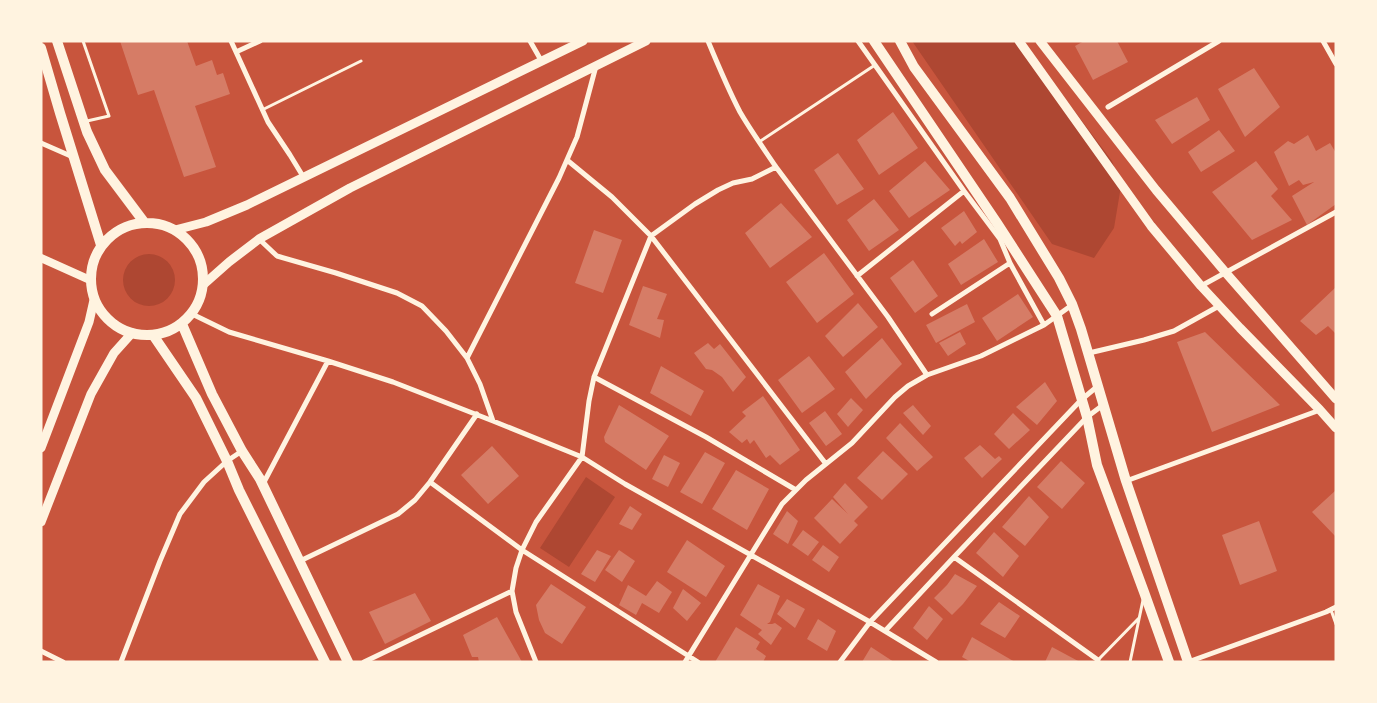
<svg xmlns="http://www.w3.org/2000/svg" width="1377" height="703" font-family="Karla,sans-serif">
  <rect width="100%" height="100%" fill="#c8553d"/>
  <path fill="#ae4732" d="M912 41H1022L1112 161 1121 186 1114 228 1094 258 1052 244Z
    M123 280a26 26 0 1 1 52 0a26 26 0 1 1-52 0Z
    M586 477 615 497 569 567 540 548Z"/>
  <path fill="#d67c66" d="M120 41H187L196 66 212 60 217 75 223 73 230 94 195 106 216 167 184 177 154 90 138 95Z
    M1084 41H1117L1128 62 1093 80 1075 46Z
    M1254 68 1280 107 1245 137 1218 89Z
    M1197 97 1210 120 1172 144 1155 120Z
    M893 112 918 148 879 175 857 140Z
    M1219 130 1235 151 1201 172 1188 152Z
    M1308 135 1316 151 1330 143 1336 153V204L1307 225 1292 196 1314 182 1303 185 1299 180 1289 186 1274 152 1288 141 1294 144Z
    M838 153 864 189 837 205 814 170Z
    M925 161 950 190 909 218 889 191Z
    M1256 161 1278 189 1271 196 1292 220 1252 240 1212 192Z
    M874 199 899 230 869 251 847 220Z
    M781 203 812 237 770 268 745 233Z
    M964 211 977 232 962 244 960 241 955 246 941 228Z
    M594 230 622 240 603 293 575 283Z
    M984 239 998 262 961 285 948 264Z
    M824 253 854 294 817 323 786 282Z
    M913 260 938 296 915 313 890 278Z
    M643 286 667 294 657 319 664 320 660 338 629 325Z
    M1336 287V334L1328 326 1316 335 1300 321Z
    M1018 294 1033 317 997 341 982 318Z
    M858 303 878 327 843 357 825 336Z
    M967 304 975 322 936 343 926 325Z
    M960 332 966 344 948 356 939 343Z
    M1205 332 1280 405 1212 432 1177 342Z
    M882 338 902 364 866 399 845 372Z
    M708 343 714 349 720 344 746 377 733 392 722 377 712 370 706 369 694 353Z
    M809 356 835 389 802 413 778 380Z
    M661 366 704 391 691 416 650 393Z
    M1045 382 1057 401 1037 425 1016 407Z
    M763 396 800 450 780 465 770 455 766 458 754 440 750 444 747 439 742 443 729 432 746 416 742 412Z
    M851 398 863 410 848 427 837 414Z
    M619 405 669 436 646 470 605 442 604 437Z
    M913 405 931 426 923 435 903 413Z
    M825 411 842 434 826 446 809 423Z
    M1013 413 1030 430 1009 449 994 434Z
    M900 423 933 457 917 471 886 438Z
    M980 445 995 459 999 456 1002 459 982 478 964 458Z
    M492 446 519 476 488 504 461 475Z
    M883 451 908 474 882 500 857 478Z
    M705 452 725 463 702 504 680 492Z
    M664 455 680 463 668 487 652 479Z
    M1061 461 1085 483 1062 509 1037 487Z
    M736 470 769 489 747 530 712 509Z
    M845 483 868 507 854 521 858 525 840 544 814 518 832 499 848 514 833 497Z
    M1336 490V537L1312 512Z
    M1029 496 1049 517 1025 546 1002 527Z
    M630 506 642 514 632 530 619 524Z
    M787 511 798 521 788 544 773 534Z
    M1259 521 1277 571 1240 585 1222 535Z
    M803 530 819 542 808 556 792 545Z
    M994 532 1019 556 1003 577 976 553Z
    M687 540 725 566 706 597 667 572Z
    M823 545 839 557 829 572 812 560Z
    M597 550 611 556 595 582 581 574Z
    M619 550 635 561 622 582 605 570Z
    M955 574 977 586 963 604 952 615 934 598 947 585Z
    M657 581 672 592 659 613 642 603 636 615 619 605 628 585 646 596Z
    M551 584 586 607 562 644 545 633 539 620 536 605Z
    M758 584 780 596 770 622 767 624H772L775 623 782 628 771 645 758 634 762 630 740 615Z
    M683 589 701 603 687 621 673 608Z
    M415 593 431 621 385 644 369 612Z
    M787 599 805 609 795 628 777 614Z
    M999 602 1020 616 1005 638 980 624Z
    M929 606 943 619 927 640 913 628Z
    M497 617 522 662H479L478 657H472L463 635Z
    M818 619 836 631 827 651 807 639Z
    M736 627 760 642 756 649 766 656 763 662H715Z
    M972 637 1015 662H971L962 657Z
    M871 647 894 662H862Z
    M1052 647 1080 662H1045Z"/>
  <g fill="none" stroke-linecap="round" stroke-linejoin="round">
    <path stroke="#fff3e0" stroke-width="3" d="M83 41 109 116 87 121
      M262 110 361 61
      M759 142 875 65
      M1331 610 1336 624
      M1098 660 1139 618
      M1130 662 1143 600"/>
    <path stroke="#fff3e0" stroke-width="5" d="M231 41 268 122 290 155 304 178
      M530 41 542 62
      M708 41C718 65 728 89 740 112 751 131 764 149 776 167L888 317 927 375
      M858 41 964 191 1000 239 1010 263 1044 325
      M1323 41 1336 64
      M236 52 260 41
      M1108 107 1219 41
      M41 143 73 157
      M567 160 612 197 651 236 826 464
      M259 239 277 256 336 273 397 293 422 306 446 331 467 358
      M857 276 964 191
      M1201 286 1336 212
      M192 314 229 332 328 361 393 382 493 421 582 457 625 484 870 622 936 662
      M932 314 1010 263
      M1089 353 1144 340 1174 331 1219 306
      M594 377 706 437 796 490
      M493 421 480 384 467 358 559 178 577 137 596 66
      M1126 481 1320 410
      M430 482 522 550 698 662
      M263 484 328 361
      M954 557 1098 660 1097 662
      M300 561 398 514 415 500 430 482 477 414
      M885 631 954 557 1087 417 1103 405
      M41 651 63 662
      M121 662 160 561 180 514 204 482 227 461 242 451
      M364 662 512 591
      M536 662 516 612 512 591 516 568 522 550 536 522 582 457 589 401 594 377 651 236 695 204 718 190 733 183 752 179 776 167
      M685 662 782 504 806 480 852 443 895 397 908 386 927 375 981 356 1044 325 1072 305
      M840 662 870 622 1081 400 1099 385
      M1188 662 1326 612 1336 607"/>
    <path stroke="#fff3e0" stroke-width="8" d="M41 258 90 280"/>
    <path stroke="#fff3e0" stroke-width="9" d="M1019 41 1151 226 1201 286 1240 328 1320 410 1336 428
      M1040 41 1156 190 1226 273 1336 399
      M175 230 206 222 247 205 583 41
      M203 285 229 262 259 239 350 188 646 41
      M41 448 89 322 94 300
      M41 522 91 394 114 353 132 333"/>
    <path stroke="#fff3e0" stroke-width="10" d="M57 41 87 132 105 170 144 222
      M874 41 997 223 1057 316 1087 417 1097 465 1144 592 1169 662
      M900 41 914 67 1010 198 1059 278 1072 304 1081 329 1126 481 1188 662
      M41 48 60 113 101 245
      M91 279a56 56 0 1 1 112 0a56 56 0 1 1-112 0Z
      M182 324 212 394 242 451 260 479 348 662
      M153 335 196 398 227 461 239 490 325 662"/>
  </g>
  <rect width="1377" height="703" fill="none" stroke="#fff3e0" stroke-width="85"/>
</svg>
